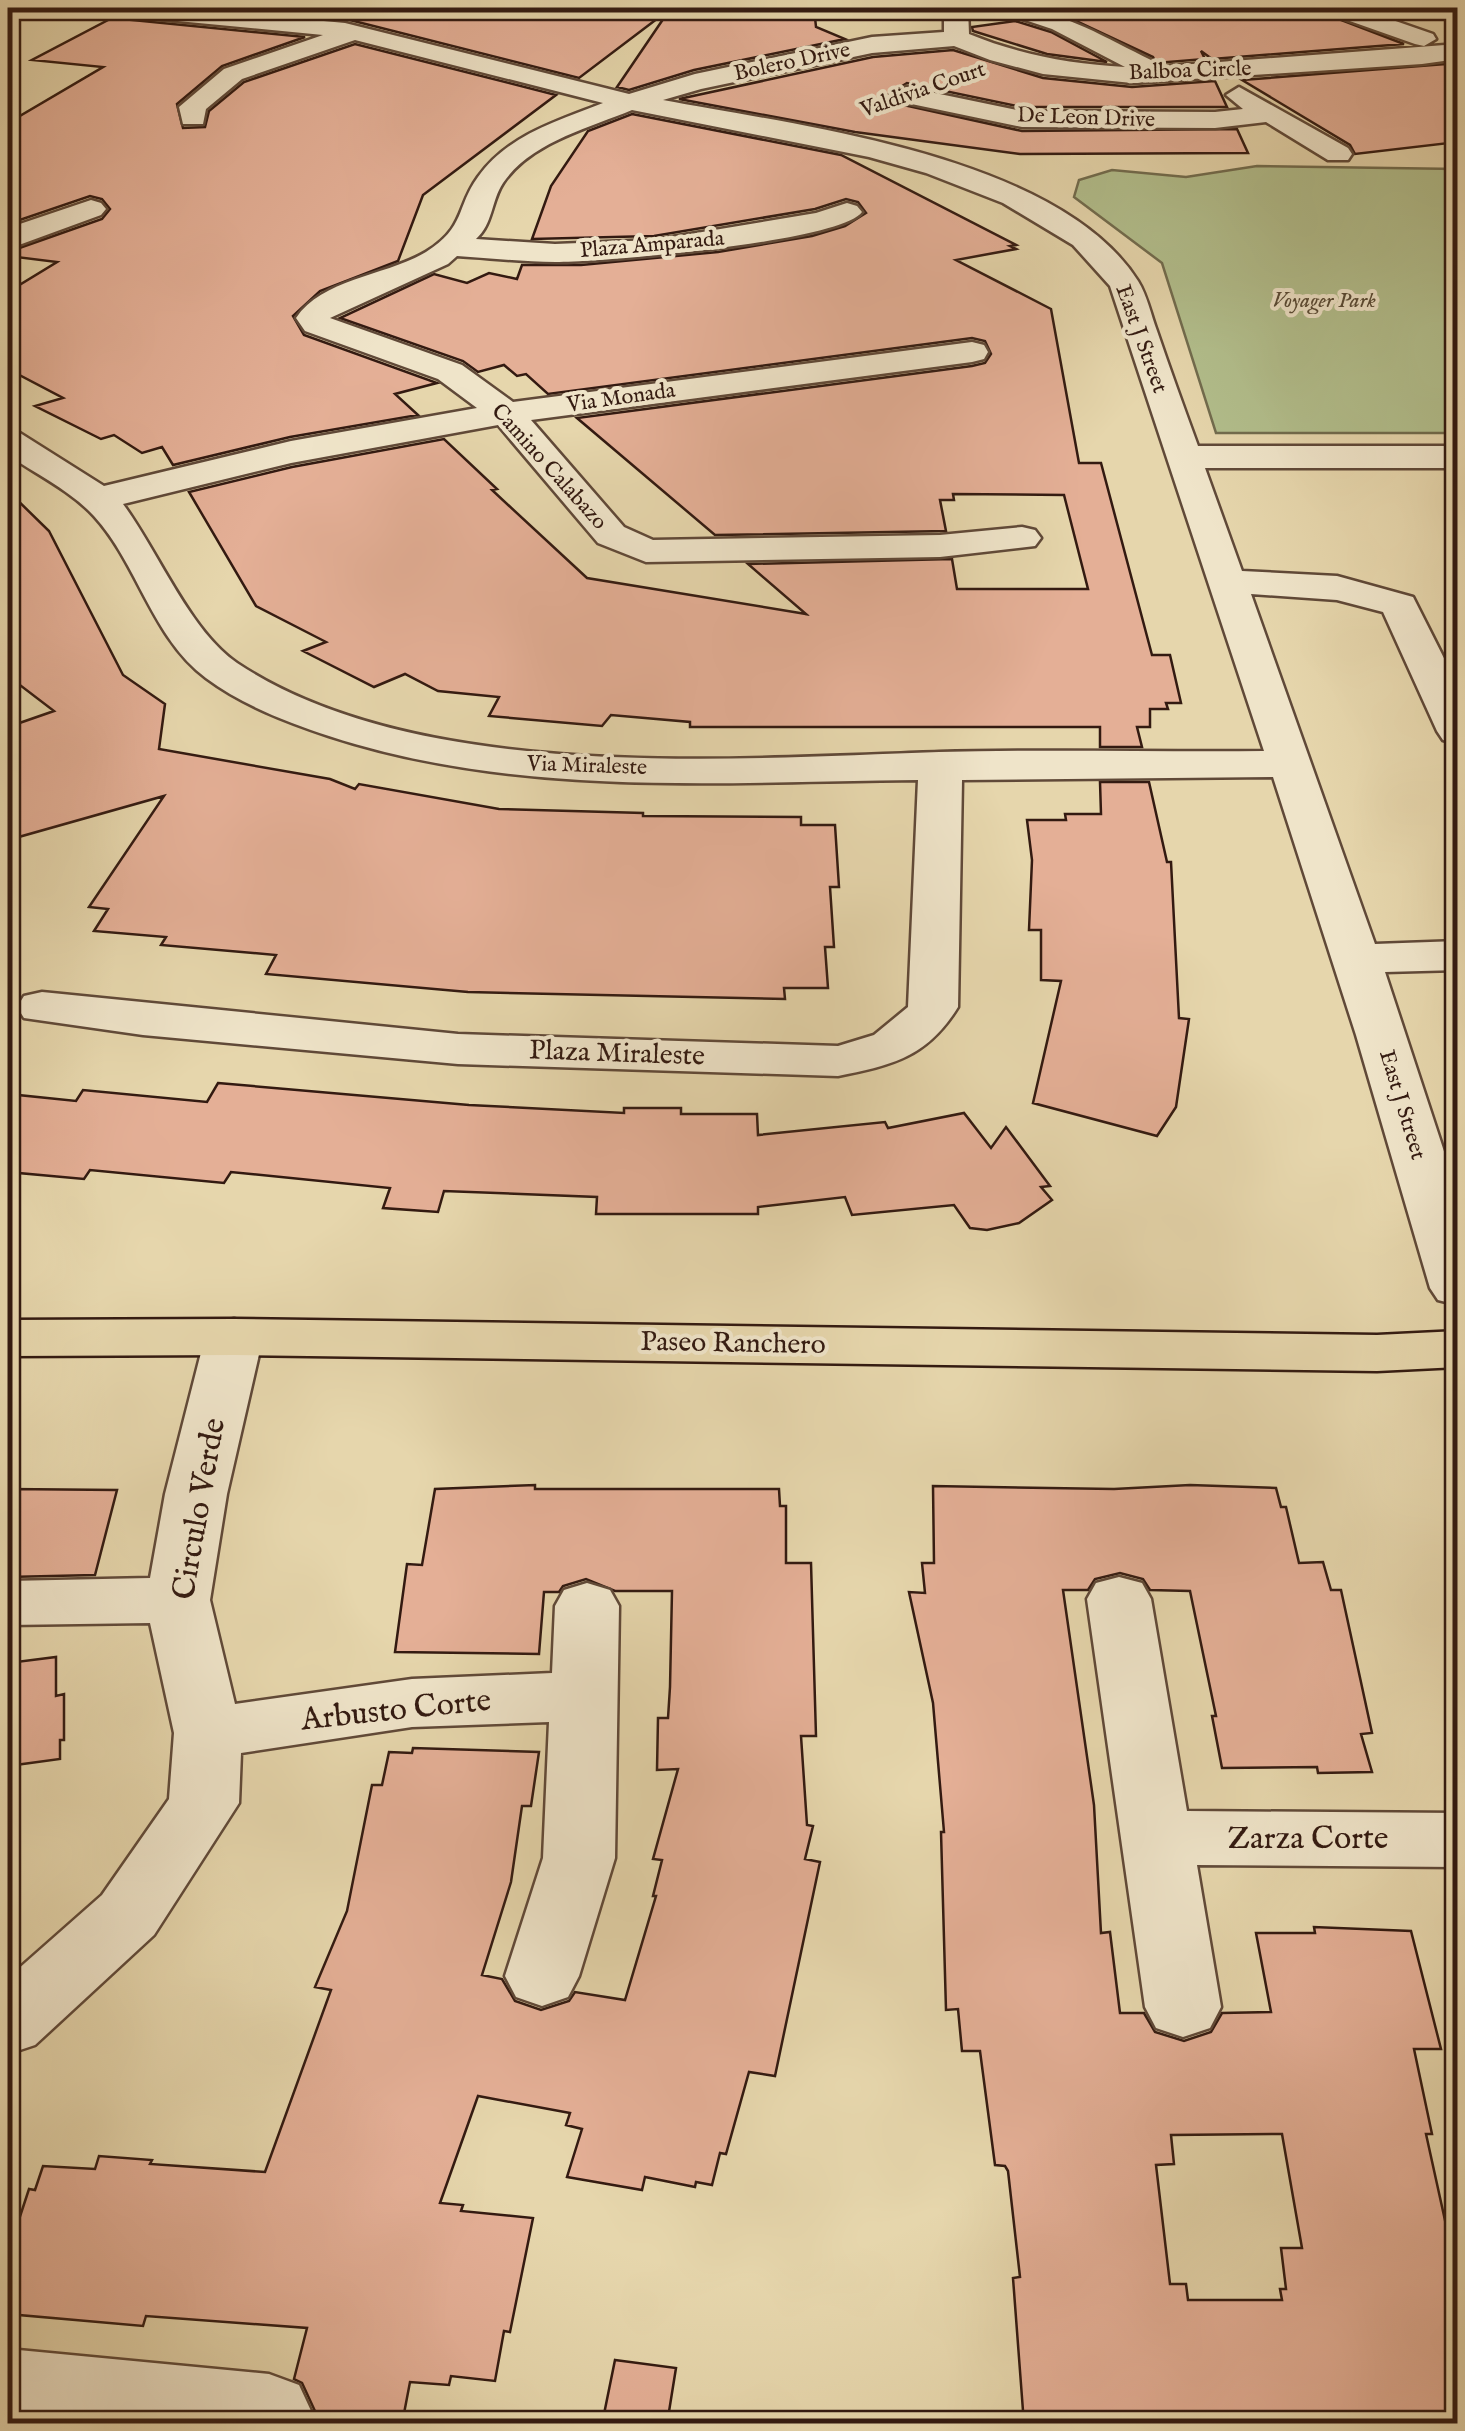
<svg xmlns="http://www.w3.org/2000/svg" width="1465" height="2431" font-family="'IM FELL English',serif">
  <rect width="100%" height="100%" fill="#e6d6ac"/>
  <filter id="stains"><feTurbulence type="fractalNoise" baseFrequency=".002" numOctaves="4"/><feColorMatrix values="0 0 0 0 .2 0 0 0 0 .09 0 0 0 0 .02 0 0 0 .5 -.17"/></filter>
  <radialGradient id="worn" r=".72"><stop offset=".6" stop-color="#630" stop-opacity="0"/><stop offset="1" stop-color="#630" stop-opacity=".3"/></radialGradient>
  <path fill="#b2be8c" stroke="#726c4e" stroke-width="2.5" d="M1257 166 1457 169V433H1216L1162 263 1074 197 1079 180 1112 170 1186 177Z"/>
  <path fill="#e4af96" stroke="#331a11" stroke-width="2.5" fill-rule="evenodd" d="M221 8H814L816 27 845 39 694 70 629 90 617 87 670 9 579 78 346 19Z
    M1102 8H1310L1404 44 1212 59 1201 51 1205 59 1156 63 1153 57 1061 14Z
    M112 18 305 37 222 66 177 104 183 128 205 127 209 111 244 82 355 44 556 95 423 195 398 261 320 291 293 316 304 335 437 383 395 394 418 415 290 437 173 465 162 447 142 453 114 435 101 439 35 406 63 398 8 369V292L57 262 8 256V252L102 219 110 209 102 199 90 196 8 224V123L103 67 32 60Z
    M1015 21 1051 32 1107 62 1047 54 973 31 972 27Z
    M953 50 1043 78 1132 87 1215 81 1227 107H1022L907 83 889 94 894 103 1022 131 1237 129 1248 153 1020 154 855 132 679 99 873 57Z
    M1446 64 1458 71V142L1355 154 1350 145 1242 80Z
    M632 114 841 155 1016 245 1010 246 1016 249 956 260 1051 309 1079 463H1101L1152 655H1170L1181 703H1166L1168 709H1150V727H1137L1142 747H1100V727H690V722L611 715 602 726 489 716 499 697 438 691 405 674 374 687 303 651 326 642 256 606 189 492 292 467 444 439 497 489 492 490 587 578 806 614 748 564 952 559 957 589H1088L1064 495 953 494 954 500H940L946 531 715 535 577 418 972 366 985 363 991 354 985 341 972 338 548 394 526 374 517 376 504 365 478 372 463 361 340 318 434 274 467 283 489 273 517 279 522 265H581L718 252 812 236 845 226 866 213 858 202 846 199 815 209 654 236 532 239 551 186 588 131Z
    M8 491 49 531 123 675 165 704 159 749 330 779 355 789 359 784 499 809 643 813V816L801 817V825H835L839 887H830L834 947H825L828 988H784L785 999 468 992 266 974 276 955 161 945 166 937 94 931 108 909 89 907 164 796 8 840V727L54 711 8 676Z
    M1100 782H1149L1167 862H1171L1179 1018 1189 1019 1176 1107 1157 1136 1033 1103 1061 981 1041 980V930H1029L1032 860 1027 820H1066L1065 814H1101Z
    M218 1083 469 1105 624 1113V1108H681V1114H757L758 1135 885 1122 888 1128 964 1113 991 1148 1006 1127 1050 1186 1041 1187 1052 1200 1019 1223 987 1230 970 1228 954 1205 852 1215 845 1197 758 1207V1214H596L597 1197 444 1191 438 1212 383 1208 390 1188 231 1172 224 1183 90 1170 84 1179 8 1172V1094L76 1101 83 1090 207 1102Z
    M535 1485V1489H779L780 1506H786V1563H811L816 1736H801L807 1825 813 1826 805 1859 820 1862 775 2076 749 2072 726 2154 720 2153 712 2185 696 2182 695 2187 645 2177 642 2190 567 2177 582 2129 566 2125 570 2113 478 2096 440 2203 463 2205 461 2211 533 2218 510 2332 504 2331 495 2381 451 2376 449 2385 410 2382 402 2424H311L315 2411 302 2383 294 2379 307 2328 146 2316 143 2326 8 2314V2253L29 2189 35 2190 43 2166 95 2169 99 2156 152 2160 150 2164 265 2172 331 1990 315 1987 347 1911 372 1785H382L389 1752 412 1753 413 1748 539 1752 531 1806H522L511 1882 482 1975 502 1979 515 2001 541 2010 569 2001 575 1992 625 2000 656 1896H653L662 1860 653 1859 678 1769 657 1770 658 1718H668L670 1687 672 1591H615L586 1579 563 1586 559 1592H544L539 1654 395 1652 407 1564 422 1565 435 1489Z
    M1190 1485 1276 1488 1281 1507H1286L1299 1563 1323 1562 1331 1590H1341L1372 1733 1361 1734 1372 1772 1318 1773 1317 1767 1222 1768 1212 1716H1216L1190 1591 1150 1590 1143 1579 1120 1573 1095 1579 1088 1590H1063L1094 1805 1101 1933 1110 1932 1120 2013H1144L1155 2032 1184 2041 1211 2032 1222 2013 1271 2012 1256 1933H1315L1314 1927 1411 1931 1441 2049H1414L1432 2134H1426L1450 2243H1458V2424H1024L1013 2278 1020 2277 1008 2171 1005 2166 995 2165 980 2051H962L958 2009 946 2010 941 1832H944L933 1703 909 1592 925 1593 922 1563H934L933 1486 1114 1489ZM1282 2134 1302 2248H1281L1286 2289H1280L1282 2300H1188L1186 2284H1170L1156 2165 1174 2164 1171 2135Z
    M8 1489 117 1490 95 1575 8 1577Z
    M56 1657V1696L64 1694V1740H60V1759L8 1766V1663Z
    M615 2360 676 2368 667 2424H602Z"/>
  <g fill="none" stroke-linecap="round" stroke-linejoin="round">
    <g stroke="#604938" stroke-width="5">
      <path id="minor" d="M103 8H186L345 23 629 94 695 74 872 37 944 32V8H968L969 34C1021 55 1070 64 1125 67L1052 29 1004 13 1001 8C1054 5 1103 37 1151 60L1153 67 1458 44V59L1422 64 1132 83 1043 74 990 60 954 46 872 53 701 89 663 100C799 126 1058 155 1138 281 1147 295 1151 315 1157 331 1170 369 1184 408 1198 446H1458V468H1205L1242 571 1337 576 1413 597 1458 686V744L1443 740 1437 731 1383 612 1337 600 1251 594 1375 944 1458 941V970L1385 972 1458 1194V1305L1438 1300 1430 1288 1356 1035 1273 777 962 780 958 1007C927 1057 893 1065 838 1076L458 1064 143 1035 24 1018 17 1007 24 996 42 992 458 1034 838 1046 874 1035 908 1007 918 780C721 782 519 798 329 736 287 722 242 705 206 678 152 638 138 564 94 516 71 491 36 474 8 455V429L20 433 104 486 291 441 477 408 438 379 305 331 296 318C323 278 386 276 426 252 466 227 456 207 478 177 508 135 557 121 603 103L355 40 242 79 206 109 203 124H183L179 107 224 69 323 35 115 15ZM632 110 869 157 926 173 1003 203 1073 245 1110 286 1264 751C1156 752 1046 749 939 752 730 759 417 783 237 663 189 630 158 551 123 504L291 463 498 425 598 543 646 562 940 557 1035 546 1041 538 1035 530 1022 527 940 535 653 540 624 527 531 420 972 362 984 359 988 352 984 345 972 342 513 402 462 365 330 318 448 264 457 256C490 258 523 262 556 262 601 262 840 242 862 212L857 206 847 203 816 213 654 240 555 244 476 239C493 224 491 201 503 183 531 142 589 128 632 110Z
        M1324 8H1358L1433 34 1436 39 1424 46 1415 44 1327 13Z
        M906 87 1022 111 1215 112 1243 109 1226 95 1239 87 1348 148 1352 154 1348 160H1328L1266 122 1215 128 1022 127 897 101 893 95Z
        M91 200 101 203 106 209 101 215 8 249V228Z
        M234 1319 255 1324 263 1337 227 1494 210 1600 235 1704 412 1679 552 1673 555 1606 564 1590 587 1583 610 1590 619 1606 615 1858 579 1976 568 1997 542 2006 516 1997 505 1976 543 1858 549 1722 412 1727 241 1753 239 1803 154 1935 35 2045 8 2054V1978L102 1895 169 1799 174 1733 150 1623 8 1625V1581L150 1578 165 1494 205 1337 213 1324Z
        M1119 1577 1142 1583 1151 1599 1187 1811 1458 1813V1867L1197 1865 1221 2007 1210 2028 1183 2037 1156 2028 1145 2007 1087 1599 1096 1583Z
        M8 2349 269 2374 299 2385 312 2413 307 2424H8Z"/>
    </g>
    <g stroke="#331a11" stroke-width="5">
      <path id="major" d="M234 1319 1377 1335 1458 1331V1367L1377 1371 234 1355 8 1356V1320Z"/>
    </g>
    <use href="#minor" fill="#efe4c9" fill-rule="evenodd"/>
    <use href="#major" fill="#e6d6ac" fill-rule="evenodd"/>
  </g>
  <g text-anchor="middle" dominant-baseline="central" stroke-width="8" stroke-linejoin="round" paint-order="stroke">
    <g font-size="22" fill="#331a11" stroke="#efe4c9">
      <text transform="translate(792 62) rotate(-12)">Bolero Drive</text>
      <text transform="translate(1190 71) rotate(-2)">Balboa Circle</text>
      <text transform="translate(923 90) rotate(-19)">Valdivia Court</text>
      <text transform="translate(1086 118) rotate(2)">De Leon Drive</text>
      <text transform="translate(652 245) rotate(-5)">Plaza Amparada</text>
      <text transform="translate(1141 339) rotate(70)">East J Street</text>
      <text transform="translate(621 398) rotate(-8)">Via Monada</text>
      <text transform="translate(549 467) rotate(48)">Camino Calabazo</text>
      <text transform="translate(587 766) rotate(2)">Via Miraleste</text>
      <text transform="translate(1402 1105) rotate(73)">East J Street</text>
    </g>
    <g font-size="22" font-style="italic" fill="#594b36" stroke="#efe4c9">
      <text x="1324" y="301">Voyager Park</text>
    </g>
    <g font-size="28" fill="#331a11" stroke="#efe4c9">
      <text transform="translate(617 1054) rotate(2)">Plaza Miraleste</text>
      <text transform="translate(733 1344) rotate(1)">Paseo Ranchero</text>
    </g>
    <g font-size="32" fill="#331a11" stroke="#efe4c9">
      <text transform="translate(200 1509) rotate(-80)">Circulo Verde</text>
      <text transform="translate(396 1711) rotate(-6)">Arbusto Corte</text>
      <text x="1308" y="1839">Zarza Corte</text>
    </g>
  </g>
  <rect width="1465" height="2431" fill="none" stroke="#e6d6ac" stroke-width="40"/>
  <rect x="10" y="10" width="1445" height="2411" fill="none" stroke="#331a11" stroke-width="5"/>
  <rect x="20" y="20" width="1425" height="2391" fill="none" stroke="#331a11" stroke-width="2.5"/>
  <rect width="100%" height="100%" filter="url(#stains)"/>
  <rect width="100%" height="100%" fill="url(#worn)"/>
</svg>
